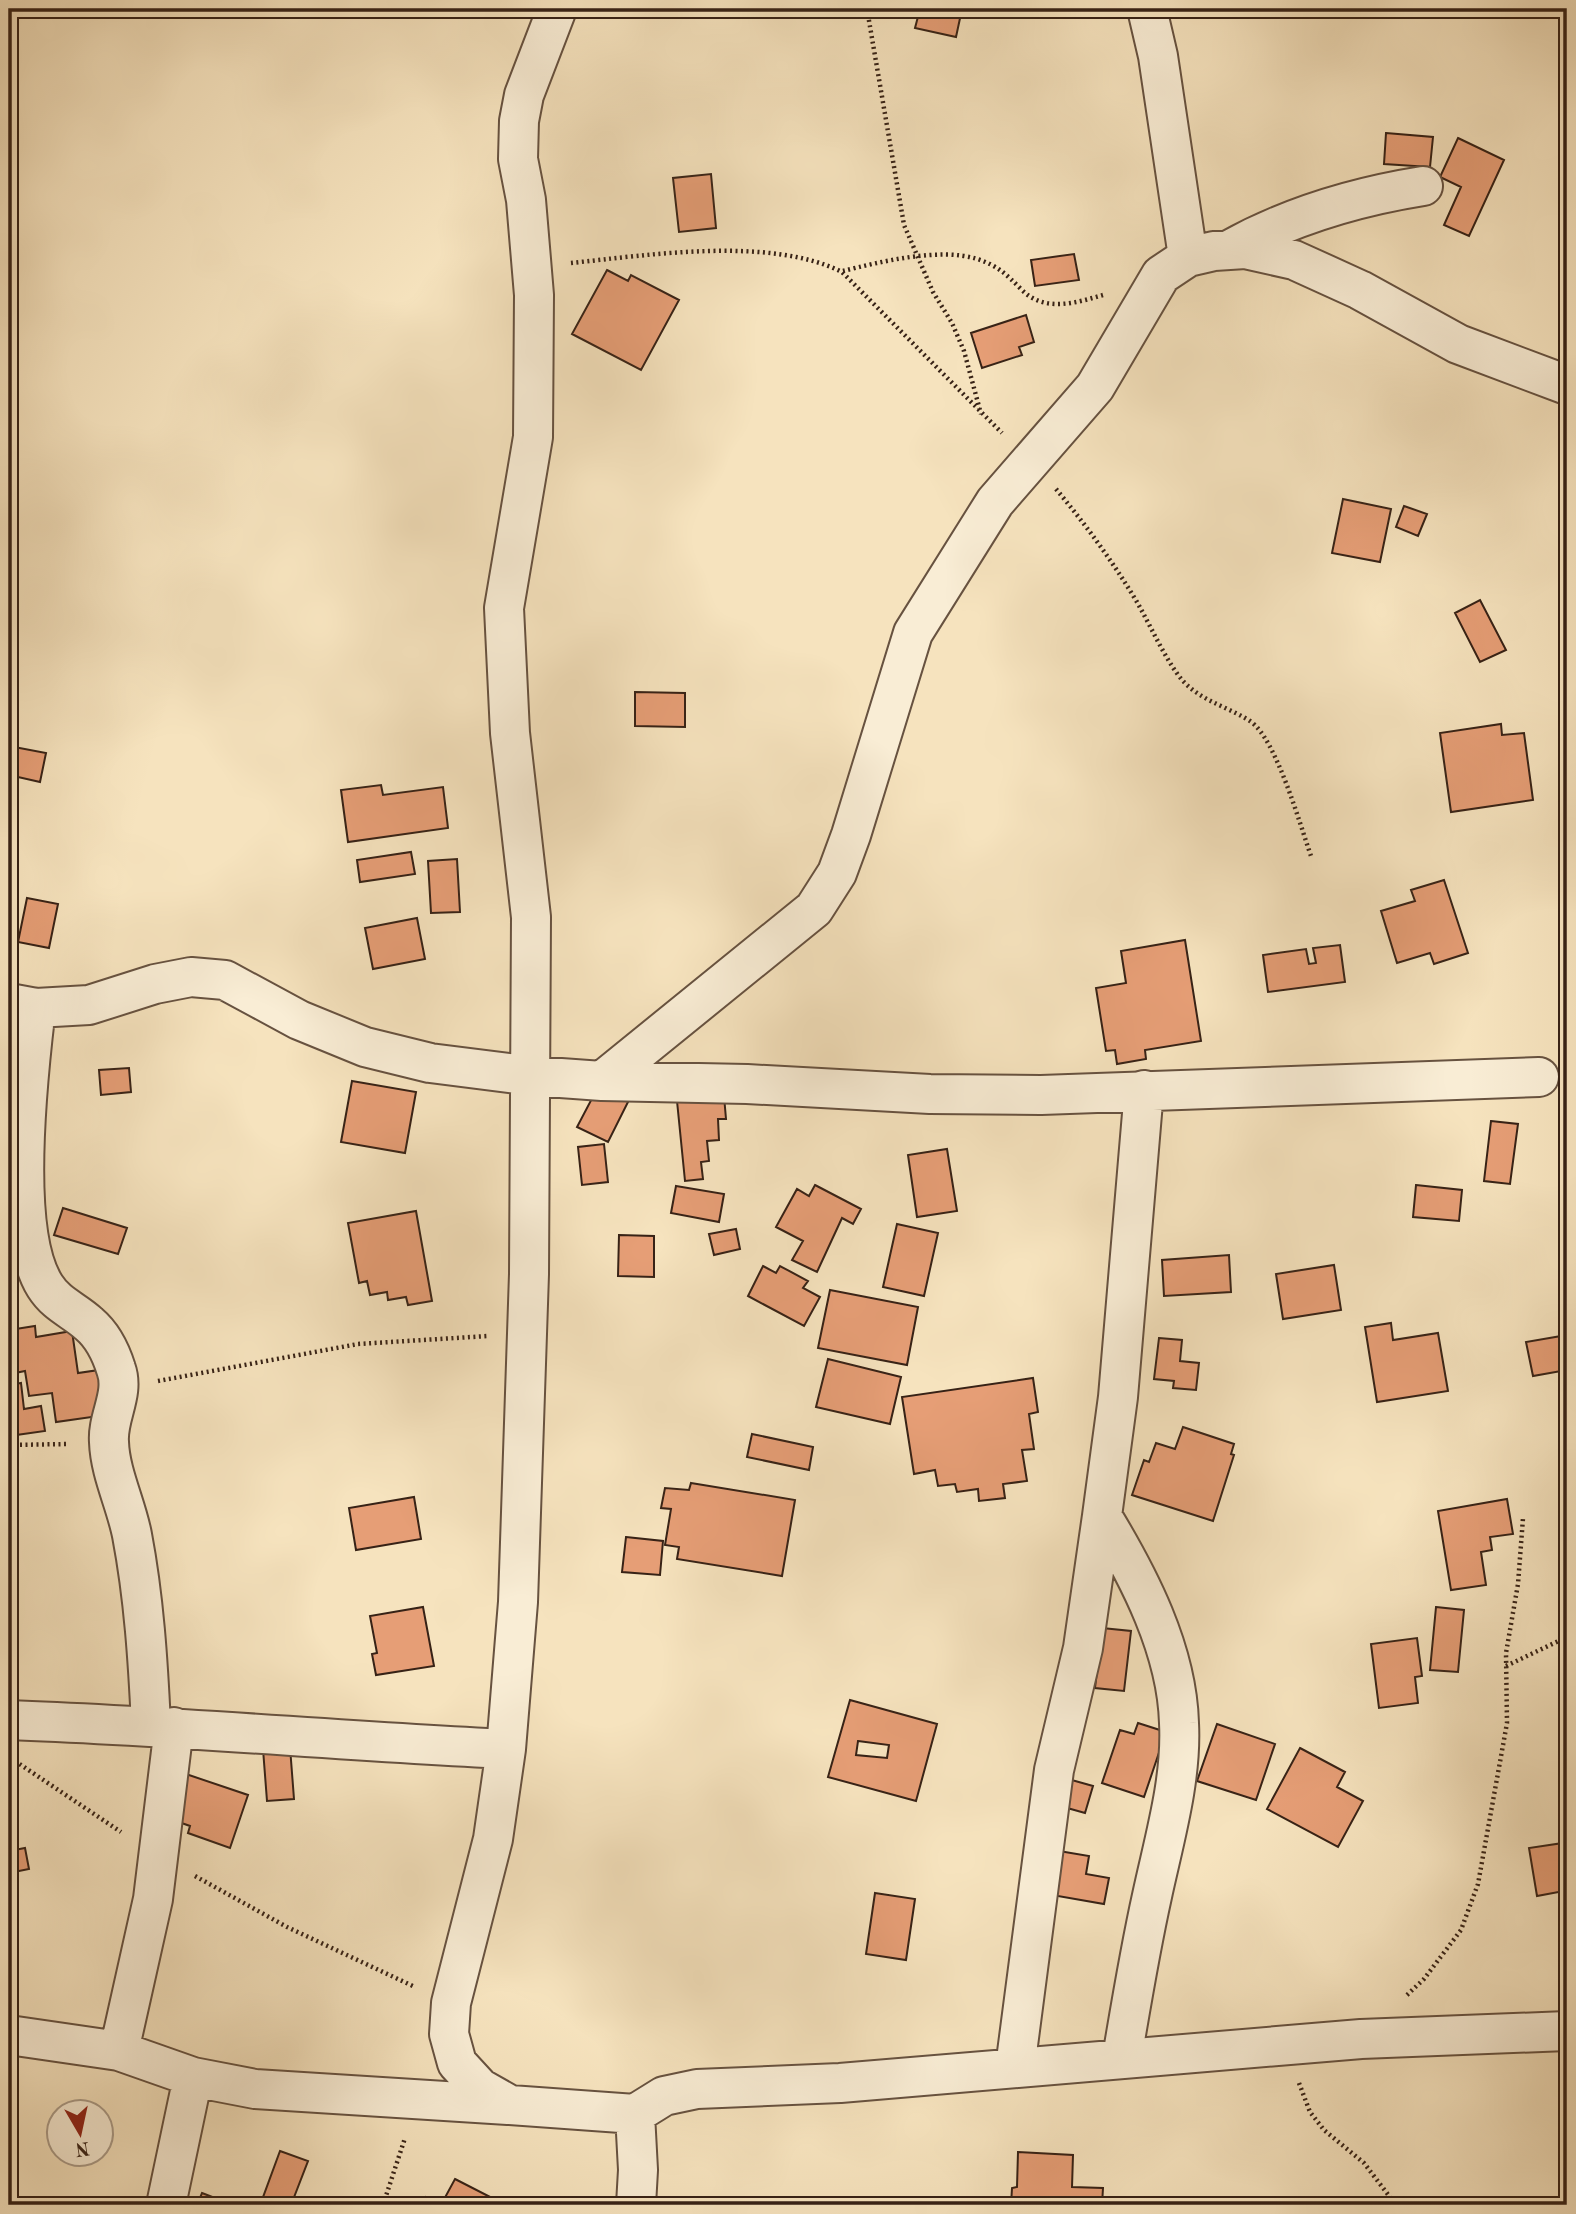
<svg xmlns="http://www.w3.org/2000/svg" width="1576" height="2214" font-family="'Old Standard TT',serif">
  <rect width="100%" height="100%" fill="#f6e3be"/>
  <filter id="stains"><feTurbulence type="fractalNoise" baseFrequency=".00286" numOctaves="4"/><feColorMatrix values="0 0 0 0 .2 0 0 0 0 .09 0 0 0 0 .02 0 0 0 .5 -.17"/></filter>
  <radialGradient id="worn" r=".72"><stop offset=".6" stop-color="#630" stop-opacity="0"/><stop offset="1" stop-color="#630" stop-opacity=".3"/></radialGradient>
  <path fill="#e69e76" stroke="#372216" stroke-width="2" fill-rule="evenodd" d="M920 9H962L956 37 915 28Z
    M1386 133 1433 137 1430 167 1384 164Z
    M1458 138 1504 160 1469 236 1444 225 1461 187 1440 177Z
    M711 174 716 228 679 232 673 178Z
    M1074 254 1079 280 1035 286 1031 260Z
    M607 270 628 281 631 275 679 300 641 370 572 334Z
    M1026 315 1034 342 1019 347 1022 355 982 368 971 333Z
    M1343 499 1391 509 1380 562 1332 553Z
    M1404 506 1427 514 1418 536 1396 527Z
    M1480 600 1506 650 1480 662 1455 613Z
    M635 692 685 693V727L635 726Z
    M1501 724 1502 735 1524 733 1533 800 1451 812 1440 733Z
    M9 746 46 753 40 782 9 775Z
    M381 785 383 795 443 787 448 828 348 842 341 790Z
    M411 852 415 874 360 882 357 860Z
    M457 859 460 912 431 913 428 861Z
    M1444 880 1468 953 1434 964 1430 953 1397 963 1381 911 1415 901 1411 890Z
    M27 898 58 904 49 948 18 942Z
    M417 918 425 959 373 969 365 928Z
    M1185 940 1201 1041 1145 1050 1146 1059 1117 1064 1115 1050 1106 1051 1096 988 1126 983 1121 951Z
    M1340 945 1345 982 1268 992 1263 955 1306 949 1309 964 1316 963 1313 948Z
    M129 1068 131 1092 101 1095 99 1070Z
    M352 1081 416 1092 405 1153 341 1142Z
    M598 1087 628 1102 608 1142 577 1127Z
    M724 1096 726 1119H718L719 1140 707 1141 709 1161 701 1162 703 1179 685 1181 677 1101Z
    M1491 1121 1518 1124 1510 1184 1484 1181Z
    M604 1144 608 1182 582 1185 578 1147Z
    M947 1149 957 1211 917 1217 908 1155Z
    M815 1185 861 1209 853 1224 842 1218 817 1272 792 1260 803 1241 776 1227 797 1189 809 1196Z
    M1416 1185 1462 1190 1459 1221 1413 1217Z
    M676 1186 724 1194 719 1222 671 1213Z
    M63 1208 127 1228 118 1254 54 1235Z
    M416 1211 432 1301 408 1305 406 1297 388 1300 387 1292 370 1295 367 1281 359 1283 348 1223Z
    M897 1224 938 1233 924 1296 883 1287Z
    M736 1229 740 1249 714 1255 709 1234Z
    M619 1235 654 1236V1277L618 1276Z
    M1229 1255 1231 1292 1164 1296 1162 1260Z
    M1334 1265 1341 1310 1283 1319 1276 1274Z
    M763 1266 776 1273 780 1266 808 1281 803 1288 820 1297 804 1326 748 1296Z
    M830 1290 918 1307 907 1365 818 1348Z
    M1391 1323 1393 1340 1438 1333 1448 1391 1377 1402 1365 1327Z
    M35 1326 36 1337 72 1331 78 1373 99 1370 106 1415 56 1422 52 1393 29 1396 25 1371 15 1373 13 1357H9V1330Z
    M1567 1335V1370L1533 1376 1526 1342Z
    M1159 1338 1182 1340 1180 1361 1199 1363 1196 1390 1173 1388 1174 1381 1154 1379Z
    M828 1359 901 1377 890 1424 816 1407Z
    M1033 1378 1038 1412 1029 1414 1034 1449 1022 1450 1027 1481 1003 1484 1005 1498 979 1501 978 1489 957 1492 955 1484 938 1486 935 1470 914 1474 902 1397Z
    M21 1383 24 1409 41 1406 45 1431 9 1436V1385Z
    M1183 1427 1234 1444 1231 1454 1234 1455 1213 1521 1132 1495 1144 1460 1149 1462 1156 1443 1175 1449Z
    M752 1434 813 1447 809 1470 747 1457Z
    M691 1483 795 1500 782 1576 677 1559 679 1547 665 1545 671 1509 661 1508 665 1488 689 1490Z
    M414 1497 421 1539 356 1550 349 1508Z
    M1507 1499 1513 1534 1490 1537 1492 1550 1481 1552 1486 1585 1451 1590 1438 1511Z
    M626 1537 663 1541 660 1575 622 1572Z
    M423 1607 434 1666 376 1675 372 1654 377 1653 370 1616Z
    M1436 1607 1464 1610 1458 1672 1430 1670Z
    M1102 1628 1131 1631 1124 1691 1095 1688Z
    M1417 1638 1422 1676 1415 1677 1418 1703 1379 1708 1371 1644Z
    M850 1700 937 1724 916 1801 828 1777ZM858 1741 889 1745 887 1758 856 1755Z
    M1138 1723 1166 1732 1144 1797 1102 1783 1120 1730 1134 1734Z
    M1217 1724 1275 1744 1256 1800 1197 1781Z
    M290 1747 294 1799 267 1801 263 1749Z
    M1300 1748 1345 1772 1337 1787 1363 1801 1338 1847 1267 1809Z
    M183 1773 248 1795 230 1848 188 1833 190 1826 167 1818Z
    M1061 1777 1093 1786 1085 1813 1053 1804Z
    M1563 1843 1567 1885H1563L1564 1891 1537 1896 1529 1848Z
    M25 1848 29 1869 9 1873V1851Z
    M1059 1851 1089 1856 1086 1874 1109 1878 1104 1904 1052 1895Z
    M875 1893 915 1899 906 1960 866 1954Z
    M280 2151 308 2161 291 2205H277L262 2200Z
    M1018 2152 1073 2155 1072 2187 1103 2188 1102 2205H1011L1012 2188 1017 2187Z
    M455 2179 500 2202 499 2205H422L426 2197 441 2205Z
    M202 2193 233 2205H197Z"/>
  <g fill="none" stroke-linecap="round" stroke-linejoin="round">
    <g stroke="#675240" stroke-width="42">
      <path id="minor" d="M557 9 524 95 519 121 518 159 526 200 534 295 533 437 504 608 510 733 531 917 529 1274 518 1602 506 1749 493 1839 451 2003 449 2034 457 2063 480 2088 510 2105 635 2114
        M1147 9 1158 56 1188 257
        M1229 250C1290 216 1354 197 1423 186
        M9 1003 36 1008 89 1005 155 984 191 977 225 980 299 1020 365 1047 430 1063 533 1076 602 1081 747 1084 930 1094 1041 1095 1539 1077
        M36 1008C28 1074 10 1231 45 1286 57 1305 74 1310 89 1324 102 1335 111 1353 116 1369 125 1394 107 1417 109 1442 110 1473 126 1504 132 1535 144 1598 148 1661 151 1725
        M602 1081 814 909 837 873 851 835 913 633 995 502 1095 387 1161 275 1188 257 1214 251 1245 249 1294 260 1360 290 1458 344 1567 385
        M1102 1516C1139 1577 1177 1650 1179 1723 1182 1780 1164 1840 1152 1896 1140 1950 1131 2004 1122 2058
        M9 1720C175 1726 340 1741 506 1749
        M9 2035 119 2051 193 2077 255 2089 508 2105
        M119 2051 153 1899 174 1727
        M1015 2068 1054 1770 1083 1648 1102 1516 1118 1397 1144 1090
        M166 2205 193 2077
        M636 2205 638 2170 635 2114 664 2096 697 2089 840 2083 1361 2039 1567 2031"/>
    </g>
    <path stroke="#372216" stroke-width="4.5" stroke-dasharray="2 3.5" stroke-linecap="butt" d="M867 9 904 225 933 292 952 323 964 351 981 414
      M571 263C649 255 770 236 842 272L1002 433
      M843 271C879 262 940 247 977 259 997 265 1007 275 1021 289 1044 313 1075 303 1103 295
      M1056 489C1086 525 1113 562 1137 602 1150 625 1161 650 1176 672 1195 700 1223 704 1250 721 1276 738 1300 825 1311 856
      M158 1381 358 1344 488 1336
      M9 1445 69 1444
      M1506 1666 1567 1637
      M15 1761 121 1832
      M195 1876 287 1927 415 1987
      M1407 1995 1424 1979 1461 1930 1478 1884 1507 1723 1506 1653 1518 1584 1523 1518
      M1299 2083 1310 2112 1324 2130 1364 2163 1396 2205
      M383 2205 405 2138"/>
    <use href="#minor" stroke="#f9edd5" stroke-width="38"/>
  </g>
  <rect width="1576" height="2214" fill="none" stroke="#f6e3be" stroke-width="35"/>
  <rect x="10" y="10" width="1555" height="2193" fill="none" stroke="#372216" stroke-width="3.5"/>
  <rect x="18" y="18" width="1541" height="2179" fill="none" stroke="#372216" stroke-width="2"/>
  <g transform="translate(80 2133) rotate(171)"><circle r="33" fill="#f9edd5" stroke="#ab9c89" stroke-width="2"/>
  <path d="M0-5L12 26L0 18L-12 26Z" fill="#8f2418"/>
  <text y="-10" font-size="19" font-weight="bold" text-anchor="middle" fill="#372216">N</text>
  </g>
  <rect width="100%" height="100%" filter="url(#stains)"/>
  <rect width="100%" height="100%" fill="url(#worn)"/>
</svg>
